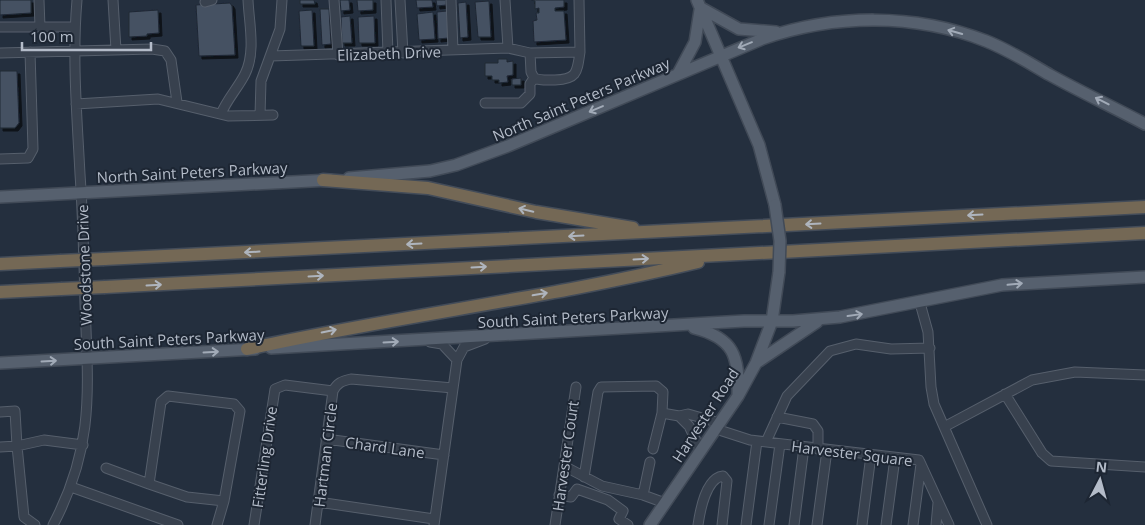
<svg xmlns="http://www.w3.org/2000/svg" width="1145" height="525" font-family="'Open Sans',sans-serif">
  <defs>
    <filter id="shadow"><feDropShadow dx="3" dy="3" stdDeviation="0" flood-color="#0009"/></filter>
  </defs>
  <rect width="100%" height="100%" fill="#242f3e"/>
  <path fill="#455162" stroke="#1f2835" filter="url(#shadow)" d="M0 0H31V13L0 15Z
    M300 0H314L315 4H300Z
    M340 0H349L350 10 341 11Z
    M357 0H373V10L358 11Z
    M416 0H432L433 7 417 8Z
    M436 0H446V5L437 6Z
    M531 0H564V7L555 8V11H564L566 40 534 42 533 21 537 20 536 13H539V8L535 9V1Z
    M489 1 491 37H478L475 2Z
    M466 2 468 37 460 38 458 3Z
    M230 3 232 6 235 55 199 56 196 5Z
    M320 9H329L331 44 322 45Z
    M158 10 159 33 147 34V36L129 37V12Z
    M312 10 314 46H301L299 11Z
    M447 11 448 38 438 39 437 12Z
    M433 12 435 39 419 40 417 14Z
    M350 16 352 43H342L341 17Z
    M374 16 375 43H359L358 17Z
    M498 59H507V62L513 61V75L507 76 508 82 499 83V80H492V76H485V63H498Z
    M0 71H17L19 123 15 128H0Z
    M521 78V85H512V79Z"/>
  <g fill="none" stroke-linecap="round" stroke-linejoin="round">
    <g stroke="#565f6c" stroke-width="11">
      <path id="minor" d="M39 0 40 27
        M113 0 116 50
        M334 0 338 55
        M386 0 388 53
        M400 0 403 53
        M451 0 453 50
        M505 0 508 48
        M205 2 212 0
        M0 27H75
        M0 53 152 49 165 51 171 60 177 102
        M530 53 531 72 534 78C541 81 547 80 555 80 577 79 577 73 580 52
        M271 56 508 48 530 53 580 52 579 0
        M485 103H521L530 94V84L534 78
        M76 104 158 99 228 116 273 115
        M221 114C227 99 238 88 245 74 256 52 249 23 248 0
        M260 115 261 81 280 29 282 0
        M0 159 28 158 33 149 30 52
        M920 303 928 332 931 387 934 404 987 525
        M430 342 442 344 457 360
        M1005 394 1042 453 1051 461 1145 467
        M0 412 15 411 17 446 0 447
        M662 413 679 416 688 414 720 423
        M679 416 689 426 701 451
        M777 417 813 424 818 431V449
        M944 427 1032 380 1075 372 1145 375
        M716 429 750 440 919 460 949 525
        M326 439 444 455
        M766 442 787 396 830 351 856 344 891 349 930 348
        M564 466 602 486 643 495 665 503
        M106 468 149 484 161 402 168 396 234 404 240 411 224 501 217 525
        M584 477 598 392 601 387 656 386 663 392 662 413 653 449
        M149 484 187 497 224 501
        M71 487 178 525
        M559 495 571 497 577 489 608 500 623 511 619 519 628 525
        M643 495 650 462
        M318 502 434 519
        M35 525 24 517 17 446 44 440 83 445
        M53 525C95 446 88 389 85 303 84 260 83 217 80 174 77 116 72 58 77 0
        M254 525 275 389 285 385 333 391
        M315 525 333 391C337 383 342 381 351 379L453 388
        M434 525 457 360 464 347 485 339
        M555 525 576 387
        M698 525C700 511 706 478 723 476L727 481 722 525
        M746 525 757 441
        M769 525 780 444
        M794 525 804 447
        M817 525 827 450
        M862 525 871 455
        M886 525 895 458
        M913 525 921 464
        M936 525 938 503"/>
    </g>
    <g stroke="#414a57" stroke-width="14">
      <path id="major" d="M697 0 759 145 775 205
        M701 8 739 29 776 32
        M678 74 695 42 700 10
        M349 178 430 171 456 165 508 146 762 39C835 14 914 13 986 41 1009 50 1029 63 1050 75 1081 92 1113 107 1145 124
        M0 197 330 180
        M694 328C734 338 739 356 738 395
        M271 348 744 321H793L840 317 1002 285 1145 277
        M0 363 255 349
        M756 363 817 322
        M650 525 738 396 756 363 772 321 779 272"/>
    </g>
    <g stroke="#434c59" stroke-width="15">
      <path id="highway" d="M323 180 428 188 536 212 633 228
        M104 259 1145 207
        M0 264 60 261
        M105 287 1145 233
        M0 292 61 289
        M247 349C396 316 549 298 698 262"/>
    </g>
    <use href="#minor" stroke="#38414e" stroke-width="9"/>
    <use href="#major" stroke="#56606e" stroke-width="11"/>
    <use href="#highway" stroke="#746855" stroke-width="12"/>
    <g stroke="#414a57" stroke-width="14" stroke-linecap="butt">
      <path id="major-bridge" d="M775 205 780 241 779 272"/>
    </g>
    <g stroke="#434c59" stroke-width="15" stroke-linecap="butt">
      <path id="highway-bridge" d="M60 261 104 259
        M61 289 105 287"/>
    </g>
    <use href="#major-bridge" stroke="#56606e" stroke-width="11"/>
    <use href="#highway-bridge" stroke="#746855" stroke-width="12"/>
  </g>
  <defs><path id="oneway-shaft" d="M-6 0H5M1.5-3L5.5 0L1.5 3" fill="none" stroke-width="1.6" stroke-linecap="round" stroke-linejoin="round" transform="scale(1.25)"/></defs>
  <g stroke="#a1aab7">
    <use href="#oneway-shaft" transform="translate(955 32) rotate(-164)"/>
    <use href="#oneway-shaft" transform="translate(745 45) rotate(158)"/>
    <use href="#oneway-shaft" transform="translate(1102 101) rotate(-153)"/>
    <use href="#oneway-shaft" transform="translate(596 109) rotate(157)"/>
    <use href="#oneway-shaft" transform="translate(1015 284) rotate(-6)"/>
    <use href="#oneway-shaft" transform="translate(855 315) rotate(-8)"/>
    <use href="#oneway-shaft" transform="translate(391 342) rotate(-3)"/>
    <use href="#oneway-shaft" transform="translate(211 352) rotate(-3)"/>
    <use href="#oneway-shaft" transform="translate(49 361) rotate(-3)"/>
  </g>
  <g stroke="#aeb4bd">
    <use href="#oneway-shaft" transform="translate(526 210) rotate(-167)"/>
    <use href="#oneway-shaft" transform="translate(975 215) rotate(177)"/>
    <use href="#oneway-shaft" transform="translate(813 224) rotate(177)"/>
    <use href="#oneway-shaft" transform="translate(576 236) rotate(177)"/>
    <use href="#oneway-shaft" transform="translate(414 244) rotate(177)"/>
    <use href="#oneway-shaft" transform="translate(252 252) rotate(177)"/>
    <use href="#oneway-shaft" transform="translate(641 259) rotate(-3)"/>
    <use href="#oneway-shaft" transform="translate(479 267) rotate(-3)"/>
    <use href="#oneway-shaft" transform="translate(316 276) rotate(-3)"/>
    <use href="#oneway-shaft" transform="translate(154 285) rotate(-3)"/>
    <use href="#oneway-shaft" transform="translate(540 294) rotate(-10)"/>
    <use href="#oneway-shaft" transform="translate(329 331) rotate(-12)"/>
  </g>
  <g text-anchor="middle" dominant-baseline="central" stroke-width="4" stroke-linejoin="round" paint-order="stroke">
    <g font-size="15" fill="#b4bcc9" stroke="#1d2633">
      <text transform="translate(389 53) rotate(-2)">Elizabeth Drive</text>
      <text transform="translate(581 99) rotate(-23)">North Saint Peters Parkway</text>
      <text transform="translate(192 172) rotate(-3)">North Saint Peters Parkway</text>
      <text transform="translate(84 265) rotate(-92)">Woodstone Drive</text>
      <text transform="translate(573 317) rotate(-3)">South Saint Peters Parkway</text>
      <text transform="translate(169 339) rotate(-3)">South Saint Peters Parkway</text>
      <text transform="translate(705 415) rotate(-57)">Harvester Road</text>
      <text transform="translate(385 447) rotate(8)">Chard Lane</text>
      <text transform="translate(852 453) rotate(7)">Harvester Square</text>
      <text transform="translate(325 455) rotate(-83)">Hartman Circle</text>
      <text transform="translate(565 456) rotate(-82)">Harvester Court</text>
      <text transform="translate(264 457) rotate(-82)">Fitterling Drive</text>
    </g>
  </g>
  <g transform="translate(1100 480) rotate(6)" stroke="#1d2633" stroke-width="4" paint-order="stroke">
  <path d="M0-4L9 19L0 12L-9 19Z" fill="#b4bcc9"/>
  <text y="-8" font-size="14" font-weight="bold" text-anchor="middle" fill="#b4bcc9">N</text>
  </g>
  <path d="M22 42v8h129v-8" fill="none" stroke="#b4bcc9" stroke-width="2.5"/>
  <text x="30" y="42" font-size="15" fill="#b4bcc9" stroke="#1d2633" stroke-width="4" paint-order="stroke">100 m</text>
</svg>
